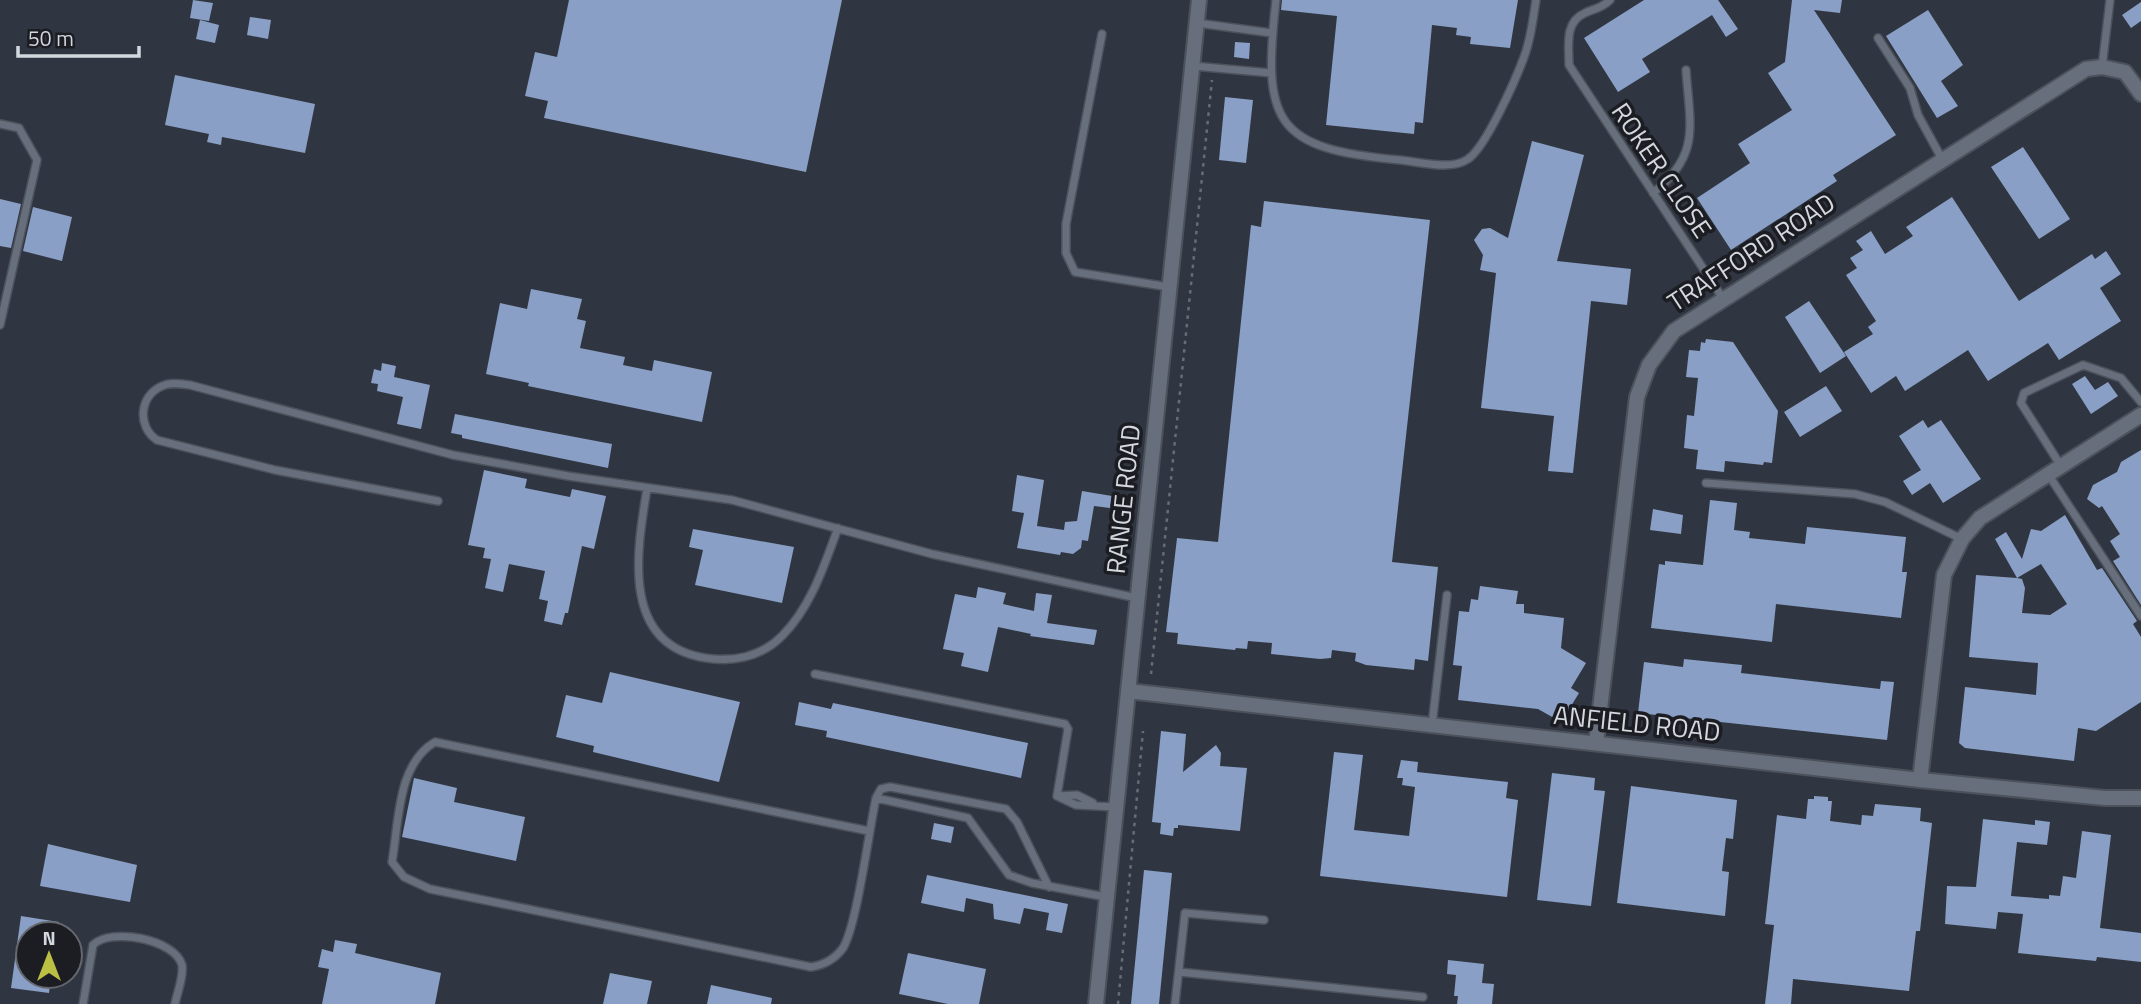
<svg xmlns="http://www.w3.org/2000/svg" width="2141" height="1004" font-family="'Titillium Web',sans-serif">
  <rect width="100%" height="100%" fill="#303641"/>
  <path fill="#899fc5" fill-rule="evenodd" d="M193 0 213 3 209 21 190 18Z
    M569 0H842L806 172 544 118 548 101 525 96 535 52 557 57Z
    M1282 0H1518L1510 48 1470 44 1471 37 1456 35 1457 28 1432 25 1423 123 1415 122 1414 134 1326 125 1337 16 1281 10Z
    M1644 0H1718L1738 29 1726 37 1712 15 1642 59 1650 72 1618 92 1584 38Z
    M1792 0H1842L1840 13 1814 10 1896 135 1833 175 1837 181 1731 250 1697 198 1750 163 1738 144 1792 110 1768 73 1785 62Z
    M2141 2V21L2131 28 2122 15Z
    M1928 10 1963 65 1941 81 1958 106 1937 118 1886 36Z
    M250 17 271 20 268 39 247 35Z
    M200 20 219 25 215 43 196 39Z
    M1235 42 1250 43 1249 59 1234 57Z
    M175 75 315 104 305 153 222 137 221 145 207 142 209 134 165 125Z
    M1225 97 1253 100 1246 163 1219 160Z
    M1532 141 1584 155 1557 261 1631 269 1627 305 1591 301 1573 473 1548 471 1554 416 1481 408 1496 273 1480 270 1483 255 1474 240 1482 229 1490 228 1508 238Z
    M2023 147 2070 219 2039 239 1991 167Z
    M1952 197 2019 301 2092 254 2095 259 2106 251 2121 274 2100 288 2121 321 2059 360 2048 343 1988 381 1968 350 1905 391 1896 376 1871 393 1844 352 1873 334 1868 327 1876 321 1846 275 1857 268 1850 258 1863 250 1856 241 1871 231 1885 254 1913 236 1906 227Z
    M0 199 21 204 11 248 0 246Z
    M1264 201 1430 220 1392 562 1438 567 1428 661 1415 659 1414 670 1366 665 1355 661 1356 653 1332 650 1331 658 1320 659 1271 654 1272 643 1248 641 1247 649 1236 648 1235 650 1177 644 1178 633 1166 632 1177 538 1218 542 1251 225 1261 227Z
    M33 207 72 217 62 261 23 251Z
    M531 289 582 299 577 319 586 321 580 348 625 357 623 365 652 371 654 360 712 372 702 422 528 386 529 383 486 374 500 303 527 309Z
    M1809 301 1846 356 1820 373 1785 317Z
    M1706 339 1733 342 1778 411 1772 463 1764 462 1763 465 1725 461 1724 472 1696 469 1698 450 1684 448 1687 415 1694 416 1698 378 1686 377 1689 350 1700 351 1701 342 1705 343Z
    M382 363 396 366 394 377 430 385 421 429 397 424 403 397 377 391 378 384 371 383 374 369 381 371Z
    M2085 376 2095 390 2108 382 2118 396 2091 414 2072 384Z
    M1826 386 1842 411 1800 437 1784 412Z
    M455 414 612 444 608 468 462 438V435L451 433Z
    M1923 420 1928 428 1941 420 1981 479 1943 503 1930 483 1912 495 1903 481 1921 470 1899 436Z
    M2141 450V605L2113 561 2120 557 2110 541 2120 534 2102 506 2099 508 2087 499 2093 485 2117 472 2121 462Z
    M484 470 527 479 525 488 570 497 572 489 606 496 594 549 582 546 568 613H565L562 625 544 621 548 601 539 599 545 571 509 564 503 592 485 588 491 559 483 558 485 548 468 545Z
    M1017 475 1044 480 1037 526 1064 530 1065 522 1077 521 1082 491 1112 496 1110 508 1094 506 1088 541 1082 540 1081 548 1073 554 1061 552 1060 555 1017 548 1024 513 1012 511Z
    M1710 500 1737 503 1734 530 1750 532 1749 538 1805 544 1807 527 1906 537 1902 572H1907L1901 618 1776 604 1772 642 1651 628 1659 564 1665 565V561L1703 565Z
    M1653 509 1683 515 1681 534 1650 530Z
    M2065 515 2097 570 2102 568 2137 621 2133 624 2141 637V702L2096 731 2078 728 2074 761 1965 748 1959 743 1965 687 2036 695 2038 663 1969 657 1976 575 2017 578 1995 539 2006 532 2022 559 2031 529 2041 531ZM2041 564 2067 604 2050 615 2022 613 2025 588 2022 579 2017 578Z
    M693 529 794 547 782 603 695 585 703 550 689 547Z
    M1480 586 1518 591 1516 604H1524V613L1564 618 1561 648 1586 663 1571 688 1579 693 1565 716 1557 712 1554 718 1538 709 1458 700 1462 666 1453 665 1459 611 1469 612 1471 599 1478 600Z
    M978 587 1006 593 1003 604 1034 611 1036 593 1052 595 1047 623 1097 630 1094 645 1030 636 1031 634 998 627 988 672 961 666 964 653 943 649 955 594 976 598Z
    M1684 659 1742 665 1741 673 1880 689 1881 681 1894 682 1887 740 1638 713 1644 662 1683 667Z
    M610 672 740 702 719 782 593 752 594 746 556 737 566 695 602 703Z
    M799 702 831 709 833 703 1028 743 1021 778 826 737 827 731 795 725Z
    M1161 731 1186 734 1183 772 1216 745 1221 753 1220 766 1247 768 1240 831 1178 825V828H1174L1173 836 1160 834 1161 823 1152 822Z
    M1334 752 1363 755 1354 830 1409 836 1415 787 1402 785 1403 778H1397L1401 760 1418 762 1417 772 1508 782 1506 798 1518 800 1507 897 1320 876Z
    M1552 773 1595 778 1594 790 1605 791 1591 906 1537 900Z
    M414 778 457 788 454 802 525 817 516 861 402 837Z
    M1631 786 1737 800 1733 839 1726 838 1722 871 1729 872 1725 916 1617 903Z
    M1814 796 1828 797V801H1832L1830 821 1861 825 1862 815 1873 816 1875 804 1921 808 1920 821 1932 823 1920 931H1916L1909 991 1793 979 1791 1004H1765L1774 925 1765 924 1777 815 1806 819 1808 799H1814Z
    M1983 819 2035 825V820L2050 822 2047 845 2017 842 2011 896 2049 899V895L2060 896 2063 876 2076 878 2082 831 2111 835 2100 928 2141 933V962L2097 957 2096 961 2018 953 2023 914 1998 912 1996 929 1945 924 1947 886 1976 887Z
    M934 823 954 827 951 843 931 839Z
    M48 844 137 865 130 902 40 886Z
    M1144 870 1172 873 1159 1004H1131Z
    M927 875 1068 904 1062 933 1046 930 1049 913 1024 908 1020 924 994 919 993 904 966 898 964 912 921 903Z
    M21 916 59 922 57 934H28V976H51L49 993 11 988Z
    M335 940 357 944 355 953 441 973 435 1004H322L329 969 318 967 322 949 333 952Z
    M908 953 986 969 979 1004H948L899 994Z
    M1448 960 1484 964 1482 983 1494 984 1492 1004H1457L1458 996H1454L1456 975 1447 974Z
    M610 973 652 981 647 1004H603Z
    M711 985 772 998 771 1004H707Z"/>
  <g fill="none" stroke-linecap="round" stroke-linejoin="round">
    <g stroke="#4c525b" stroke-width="10">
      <path id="lane" d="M1276 0C1262 122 1274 149 1400 160 1420 162 1451 171 1468 159 1486 147 1516 79 1524 57 1531 39 1533 19 1536 0
        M1610 0C1601 9 1595 8 1585 13 1564 22 1569 46 1569 65L1722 297
        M1197 23 1272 33
        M1102 34 1066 224V253L1075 272 1169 287
        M1878 38 1910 88 1918 115 1942 159
        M1193 66 1271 73
        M2102 67 2110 0
        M0 124 19 128 37 160 0 325
        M1653 193C1701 155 1690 126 1686 70
        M2061 466 2021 403 2024 393 2083 365 2121 378 2141 402
        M2048 474 2141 616
        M1706 483 1855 494 1885 502 1962 539
        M647 489C636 554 620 651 714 659 739 661 763 655 782 636 811 607 824 566 838 528
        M438 501 275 470 157 440C137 427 139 396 162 386 171 382 180 384 190 385L453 455 568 476 732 500 932 554 1137 598
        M815 674 1065 724 1068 729 1057 796
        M1432 725 1447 595
        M1057 796 1076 805 1116 807
        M1057 796 1077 795 1093 803
        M876 798 968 818 1009 875 1032 883 1106 897
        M869 831 435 742C397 764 399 822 392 862L404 877 430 889 811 967C824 965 835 959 843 948 857 925 869 830 876 798L881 789 890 787 1006 809 1017 822 1049 887
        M1179 972 1423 997
        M83 1004 93 945C110 927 175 939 182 965 184 977 177 993 175 1004
        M1175 1004 1185 913 1264 920"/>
    </g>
    <g stroke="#4c525b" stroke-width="18">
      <path id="street" d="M1128 691 1920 780 2105 798H2141
        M1596 743 1637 397 1649 365 1674 331 2086 69 2102 67 2125 72 2141 94
        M1920 780 1944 575 1962 539 1980 518 2141 415
        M1096 1004 1199 0"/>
    </g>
    <path stroke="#676c76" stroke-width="2.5" stroke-dasharray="3.5 5" stroke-linecap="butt" d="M1151 674 1212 80
      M1118 1004 1143 731"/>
    <use href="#lane" stroke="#676f7c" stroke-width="7"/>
    <use href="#street" stroke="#676f7c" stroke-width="14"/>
  </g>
  <g text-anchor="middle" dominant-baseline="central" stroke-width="7" stroke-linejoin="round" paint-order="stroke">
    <g font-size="26" fill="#d3d7de" stroke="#1b1d23">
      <text transform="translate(1662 170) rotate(56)">ROKER CLOSE</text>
      <text transform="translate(1751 252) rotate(-33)">TRAFFORD ROAD</text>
      <text transform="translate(1123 499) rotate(-84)">RANGE ROAD</text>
      <text transform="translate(1637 723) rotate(6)">ANFIELD ROAD</text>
    </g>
  </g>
  <g transform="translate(49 955)"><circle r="33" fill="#1b1d23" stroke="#65676e" stroke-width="2"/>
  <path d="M0-5L12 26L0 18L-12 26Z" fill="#bbc045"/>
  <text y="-10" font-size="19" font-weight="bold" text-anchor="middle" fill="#d3d7de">N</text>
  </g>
  <path d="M18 46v10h121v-10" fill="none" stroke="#d3d7de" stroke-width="3.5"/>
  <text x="28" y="46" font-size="21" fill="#d3d7de" stroke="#1b1d23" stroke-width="5" paint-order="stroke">50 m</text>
</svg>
